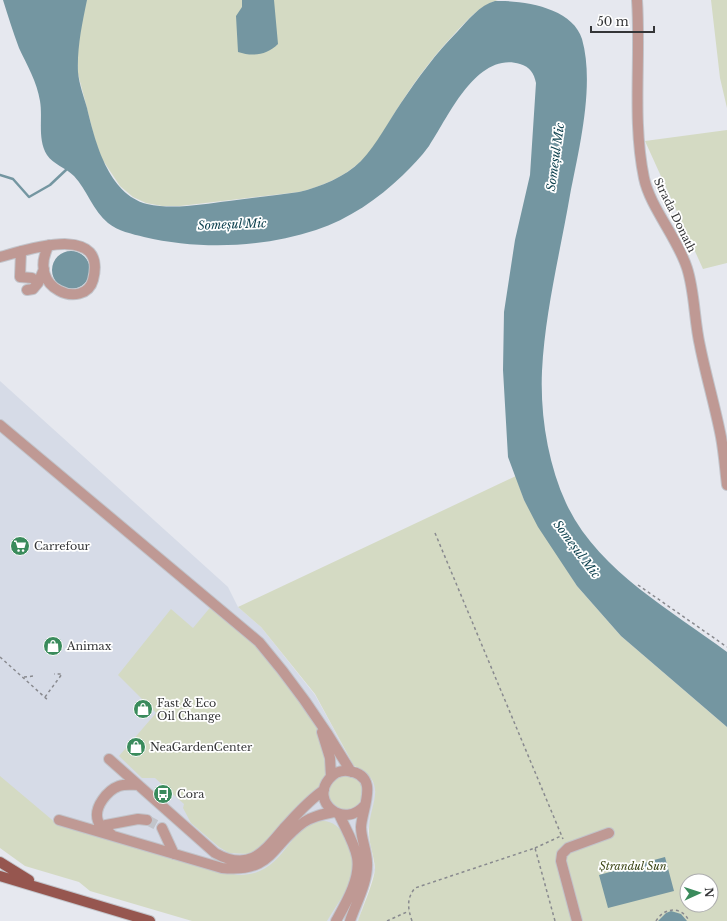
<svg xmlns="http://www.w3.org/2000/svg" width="727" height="921" font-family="'Libre Baskerville',serif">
  <rect width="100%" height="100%" fill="#e6e8ef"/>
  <path fill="#d6dbe7" d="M0 381 228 587 238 607 261 627 315 695 354 766 367 772 375 785V799L368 831 375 870 358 921H295L0 804Z"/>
  <path fill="#d4dac3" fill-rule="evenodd" d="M36 0H498C481 5 469 18 457 31 436 53 417 78 401 103 388 122 377 148 359 163 342 178 320 187 299 192L180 206H162L146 203 133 197 120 186 102 159 95 140 83 93 78 74V57Z
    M711 0H727V108L720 78Z
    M727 130V263L703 269 645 141Z
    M516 476 524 500 577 586 621 636 727 727V921H358C362 909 375 879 375 868 374 856 369 844 369 832 368 804 391 783 354 766L315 694 261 627 238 607ZM687 881H711V905H687Z
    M213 604 259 642 316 718 331 777 271 845 249 854 229 853 219 847 191 823 183 808 184 804 155 778H142L119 756 156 713 118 675 171 609 193 628Z
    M336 775 356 776 363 785 362 799C350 818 330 809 327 789Z
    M0 776 57 824 237 875C286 877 288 823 321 821 345 819 356 856 352 875 348 891 335 907 327 921H192L90 891 79 882 25 866 0 848Z"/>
  <path fill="#7496a1" d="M3 0H87C82 24 77 48 78 72 79 84 84 97 87 108 95 141 108 194 147 204 174 210 203 204 229 201 252 198 276 195 299 192 320 187 345 177 361 161 377 144 388 122 401 103 418 78 436 53 458 31 468 20 480 5 495 1 524 0 573 8 582 39 595 85 579 149 570 195 560 253 545 312 542 371 540 415 548 464 566 503 597 570 671 610 727 652V727L621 636 577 586 538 527 524 500 508 457 503 370 504 312 515 240 530 175 536 83C534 73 530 67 520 64 476 51 448 118 429 146 421 157 412 166 403 175 378 199 349 219 316 230 261 248 200 250 144 237 132 234 118 231 108 223 93 211 87 190 74 176 66 168 53 164 47 155 37 139 43 118 40 101 37 82 27 65 19 48 13 32 8 16 3 0Z
    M242 0H274L278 44C267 55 253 57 238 52L236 16 242 7Z
    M52 270a19 19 0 1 1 38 0a19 19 0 1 1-38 0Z
    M665 857 674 891 608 908 599 875Z
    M671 911 681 914 687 921H658L666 913Z"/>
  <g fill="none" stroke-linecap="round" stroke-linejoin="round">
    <path stroke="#7496a1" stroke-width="2.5" d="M0 175 13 179 29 197 50 185 67 169"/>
    <path stroke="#c2c4ca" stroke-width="10" stroke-dasharray="10 5" stroke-linecap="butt" d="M147 820 162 828"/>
    <g stroke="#c2c4ca" stroke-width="12">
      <path id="minor" d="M637 0C641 59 632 120 644 178 650 207 677 237 687 268 695 293 694 320 700 346 706 376 715 406 721 437 724 453 725 469 727 485
        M21 251 20 277 32 278
        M0 257C26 250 108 222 93 280 85 310 25 290 49 245
        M27 290 33 289 38 283 44 269
        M0 425 259 642C294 683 324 726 351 772
        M322 732 330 758 331 777
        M109 759 215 853C249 872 263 853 284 828 297 814 309 800 324 790
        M59 820 222 868C273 873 270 846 304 822 313 816 323 814 334 812
        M101 826 138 819 147 820
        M162 828 174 854
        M111 834C106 830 99 826 98 821 93 807 108 790 119 786 125 784 132 785 138 785
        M336 921C346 903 361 878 357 857 354 842 345 828 339 814
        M350 921C356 903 368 882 367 863 367 851 361 839 361 827 362 808 381 775 348 771 341 770 334 773 329 779 310 802 344 830 365 805
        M577 921 561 861 562 854 568 848 609 833"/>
    </g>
    <g stroke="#c2c4ca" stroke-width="12">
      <path id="major" d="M0 862 29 880
        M0 876 150 921"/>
    </g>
    <path stroke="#898a8f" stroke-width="1.5" stroke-dasharray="3 3" stroke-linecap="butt" d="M435 533 563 839
      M638 585 727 647
      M0 657 49 701
      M24 677 34 676
      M45 697 62 674H54
      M535 848 561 836
      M387 921 409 911
      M412 921C408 909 406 899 415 888L535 848 555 921
      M656 921C664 907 682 906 689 921"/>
    <use href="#minor" stroke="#bf9994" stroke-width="10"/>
    <use href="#major" stroke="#96564f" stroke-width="10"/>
  </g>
  <defs>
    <g id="supermarket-disc" transform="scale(1)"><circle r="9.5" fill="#3a8b5c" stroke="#fff"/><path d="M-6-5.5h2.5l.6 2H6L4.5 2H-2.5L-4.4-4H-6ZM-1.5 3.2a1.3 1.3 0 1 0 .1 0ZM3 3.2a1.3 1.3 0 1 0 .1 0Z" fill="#fff"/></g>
    <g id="shop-disc" transform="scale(1)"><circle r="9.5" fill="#3a8b5c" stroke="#fff"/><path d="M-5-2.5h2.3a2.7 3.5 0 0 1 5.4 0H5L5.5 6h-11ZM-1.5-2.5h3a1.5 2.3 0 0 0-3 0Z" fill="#fff"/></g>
    <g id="bus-disc" transform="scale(1)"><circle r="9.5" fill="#3a8b5c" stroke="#fff"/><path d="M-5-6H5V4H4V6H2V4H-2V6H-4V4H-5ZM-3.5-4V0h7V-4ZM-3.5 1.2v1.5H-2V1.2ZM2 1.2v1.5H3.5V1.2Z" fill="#fff"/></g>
  </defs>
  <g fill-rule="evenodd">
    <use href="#supermarket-disc" x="20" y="546"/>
    <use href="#shop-disc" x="53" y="646"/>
    <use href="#shop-disc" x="143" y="709"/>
    <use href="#shop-disc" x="136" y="747"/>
    <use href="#bus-disc" x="163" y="794"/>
  </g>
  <g text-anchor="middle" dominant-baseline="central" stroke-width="3.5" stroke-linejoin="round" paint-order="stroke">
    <g font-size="11" fill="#343537" stroke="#fff">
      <text transform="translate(675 215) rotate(64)">Strada Donath</text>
    </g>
    <g font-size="11" fill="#343537" stroke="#fff" text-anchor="start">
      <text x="34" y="546">Carrefour</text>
      <text x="67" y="646">Animax</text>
      <text x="157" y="703">Fast &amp; Eco<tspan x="157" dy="13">Oil Change</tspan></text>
      <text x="150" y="747">NeaGardenCenter</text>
      <text x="177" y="794">Cora</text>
    </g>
    <g font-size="11" font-style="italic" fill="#3d4718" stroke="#fff">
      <text x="633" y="866">Ștrandul Sun</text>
    </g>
    <g font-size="12" font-style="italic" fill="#104350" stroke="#fff">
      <text transform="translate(555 157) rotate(-82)">Someșul Mic</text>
      <text transform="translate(232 224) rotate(-2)">Someșul Mic</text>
      <text transform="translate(577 549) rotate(53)">Someșul Mic</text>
    </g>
  </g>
  <g transform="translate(699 893) rotate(87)"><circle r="19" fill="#ffffff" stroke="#aeaeaf"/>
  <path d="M0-3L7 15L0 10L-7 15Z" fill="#3a8b5c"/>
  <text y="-6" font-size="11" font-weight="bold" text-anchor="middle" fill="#343537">N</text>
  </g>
  <path d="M591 26v6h63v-6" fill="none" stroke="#343537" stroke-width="2"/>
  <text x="597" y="26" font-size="12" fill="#343537" stroke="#ffffff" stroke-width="3" paint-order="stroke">50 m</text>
</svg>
